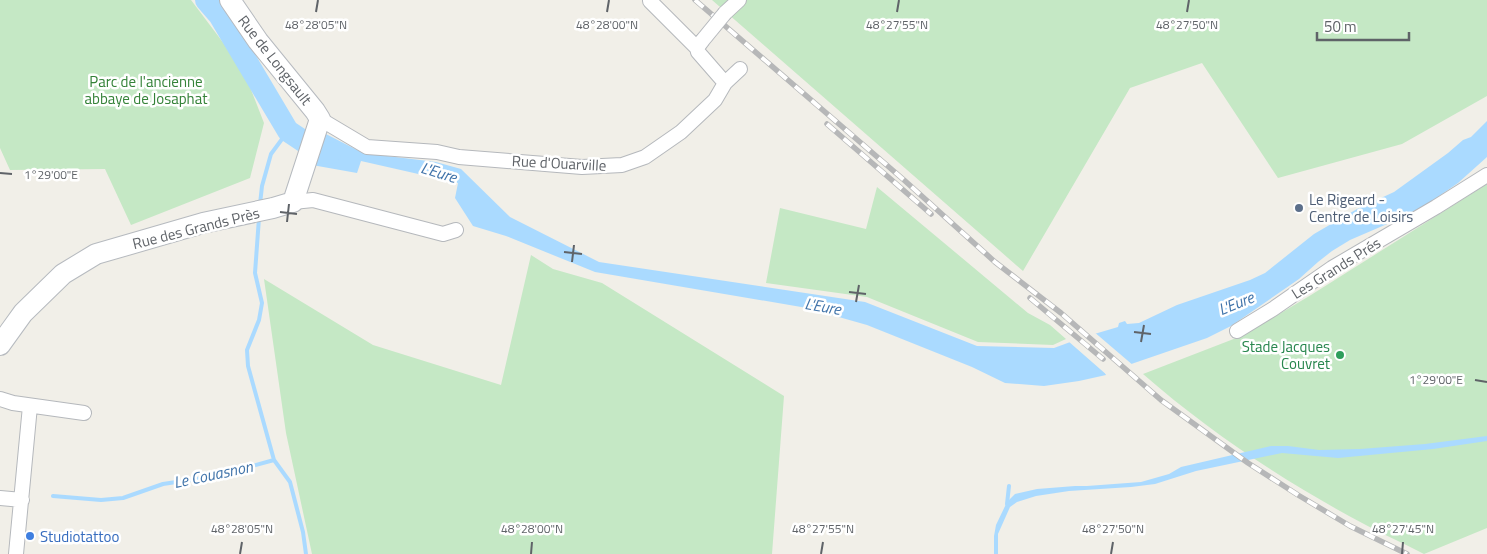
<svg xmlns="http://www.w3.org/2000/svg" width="1487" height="554" font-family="'Titillium Web',sans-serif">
  <rect width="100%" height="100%" fill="#f1efe8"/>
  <path fill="#c5e8c5" d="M0 0H191L243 69 264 123 250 178 131 225 105 169 10 170 0 148Z
    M712 0H1487V96L1402 144 1278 178 1202 63 1130 88 1023 271Z
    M1487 184V528L1424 554C1399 541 1374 530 1349 516 1276 476 1206 429 1143 374L1244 335 1311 295Z
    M877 187 1028 313 1050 325 1066 339 1053 345 978 342 867 297 766 283 780 208 866 229Z
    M531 255 553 269 602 283 784 396 772 554H312L286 433 264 279 373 345 501 385Z"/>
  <path fill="#aadaff" d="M1487 121V157L1458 183 1426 205 1401 218 1350 240 1332 251 1318 262 1299 279 1231 326 1207 338 1108 372 1105 373 1106 375 1079 381 1044 386 1005 383 972 367 867 325 807 308 595 272 506 236 473 226 455 198 458 183 361 161 357 173 312 165 324 133 363 153 436 162 461 169 510 217 599 262 865 302 977 346 1054 348 1073 341 1083 349 1100 343 1091 335 1118 327 1119 323 1125 321 1127 324 1139 323 1177 305 1250 280 1265 273 1314 234 1357 209 1394 192 1448 153 1463 140 1471 137Z
    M1487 436V441L1433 449 1338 458 1282 453 1196 471 1155 484 1131 487 1069 491 1036 496 1017 502 1010 507 998 534V554H994V536L996 525 1007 502 1015 494 1037 489 1075 486H1087L1141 482 1169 474 1181 467 1271 446H1288L1319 450 1360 449 1425 444Z"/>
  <path fill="#f1efe8" d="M1093 331 1134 366 1108 376 1068 341 1074 338 1083 346 1096 342 1089 335V333Z"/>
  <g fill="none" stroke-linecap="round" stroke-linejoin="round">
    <path stroke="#aadaff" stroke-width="4" d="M260 204 262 186 271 154 288 131
      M259 218 255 273 262 303 259 320 247 350 248 366 274 460 290 482 303 532 306 554
      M53 496 101 500 123 498 163 484 216 476 274 460
      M1007 504 1009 486"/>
    <path stroke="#aadaff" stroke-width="22" d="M206 0 219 15 288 131 318 151 330 153"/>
    <g stroke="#b5b8bc" stroke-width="16">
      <path id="street" d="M650 1 697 48
        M725 13 739 0
        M725 83 740 69
        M320 119 367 147 437 152 459 157 582 167 622 165 645 157 681 132 715 100 725 83 698 52 697 48 702 41
        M293 202 313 200 443 234 456 230
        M1237 331 1273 309 1332 268 1436 207 1487 175
        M0 399 13 403 84 413
        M0 498 22 500
        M16 554 30 406"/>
    </g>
    <g stroke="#b6babf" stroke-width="22">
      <path id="secondary" d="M0 345 23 313 63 274 96 254 203 223 273 208 293 202 320 119 315 111 258 41 230 0"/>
    </g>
    <use href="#street" stroke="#fff" stroke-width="14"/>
    <use href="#secondary" stroke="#fff" stroke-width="20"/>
    <g stroke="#b6b7b8" stroke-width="5.5">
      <path id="rail" d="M695 0 904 180 995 262 1061 313 1161 400 1248 463 1298 495 1350 526 1407 554
        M827 124 931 214
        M1030 298 1103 359"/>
    </g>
    <use href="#rail" stroke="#fff" stroke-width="4" stroke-dasharray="11" stroke-linecap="butt"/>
    <g stroke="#b5b8bc" stroke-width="16" stroke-linecap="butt">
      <path id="street-bridge" d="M702 41 725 13"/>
    </g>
    <use href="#street-bridge" stroke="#fff" stroke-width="14"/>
  </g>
  <path fill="none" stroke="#5f6368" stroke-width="2" d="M316 12 318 0M607 12 609 0M897 12 899 0M1187 12 1189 0M0 173 12 174M280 212 297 214M287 222 289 204M564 252 582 254M572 262 574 245M849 292 866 294M856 302 859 285M1134 332 1151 334M1141 342 1144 325M1475 380 1487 382M240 554 242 542M531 554 532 542M821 554 823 542M1111 554 1113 542M1402 554 1403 542"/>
  <circle fill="#5c6f8a" stroke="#fff" stroke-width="2" cx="1299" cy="208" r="5"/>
  <circle fill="#2e9e5b" stroke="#fff" stroke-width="2" cx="1340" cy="355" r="5"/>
  <circle fill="#3f7fe0" stroke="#fff" stroke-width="2" cx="30" cy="536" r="5"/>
  <g text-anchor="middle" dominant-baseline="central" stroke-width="5" stroke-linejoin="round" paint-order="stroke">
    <g font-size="15" fill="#5f6368" stroke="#fff">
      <text transform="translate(275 60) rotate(52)">Rue de Longsault</text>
      <text transform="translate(559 163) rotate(3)">Rue d'Ouarville</text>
      <text transform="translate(196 228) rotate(-14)">Rue des Grands Près</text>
      <text transform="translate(1336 268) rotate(-32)">Les Grands Prés</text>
    </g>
    <g font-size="15" fill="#348238" stroke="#fff">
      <text x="146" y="81">Parc de l'ancienne<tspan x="146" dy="17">abbaye de Josaphat</tspan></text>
    </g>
    <g font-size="15" fill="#4e5e75" stroke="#fff" text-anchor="start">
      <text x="1309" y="199">Le Rigeard -<tspan x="1309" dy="17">Centre de Loisirs</tspan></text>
    </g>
    <g font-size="15" fill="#27864d" stroke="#fff" text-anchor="end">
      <text x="1330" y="346">Stade Jacques<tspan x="1330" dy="17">Couvret</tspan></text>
    </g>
    <g font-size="15" fill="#366cbe" stroke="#fff" text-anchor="start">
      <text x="40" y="536">Studiotattoo</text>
    </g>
    <g font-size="16" font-style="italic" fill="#4174aa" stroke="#fff">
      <text transform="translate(439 172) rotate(17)">L'Eure</text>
      <text transform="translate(1236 303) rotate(-22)">L'Eure</text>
      <text transform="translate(823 306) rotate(10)">L'Eure</text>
      <text transform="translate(213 474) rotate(-12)">Le Couasnon</text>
    </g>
  </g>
  <g font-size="12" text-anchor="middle" fill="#5f6368" stroke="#fff" stroke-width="5" stroke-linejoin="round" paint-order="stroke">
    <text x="316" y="29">48°28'05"N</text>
    <text x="607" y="29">48°28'00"N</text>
    <text x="897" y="29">48°27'55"N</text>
    <text x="1187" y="29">48°27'50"N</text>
    <text x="51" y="179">1°29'00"E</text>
    <text x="1436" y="384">1°29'00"E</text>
    <text x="242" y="533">48°28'05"N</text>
    <text x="532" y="533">48°28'00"N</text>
    <text x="823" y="533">48°27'55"N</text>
    <text x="1113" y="533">48°27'50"N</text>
    <text x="1403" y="533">48°27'45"N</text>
  </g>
  <path d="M1317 32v8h92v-8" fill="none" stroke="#5f6368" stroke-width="2.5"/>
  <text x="1324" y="32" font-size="15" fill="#5f6368" stroke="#ffffff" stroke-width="4" paint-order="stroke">50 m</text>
</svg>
